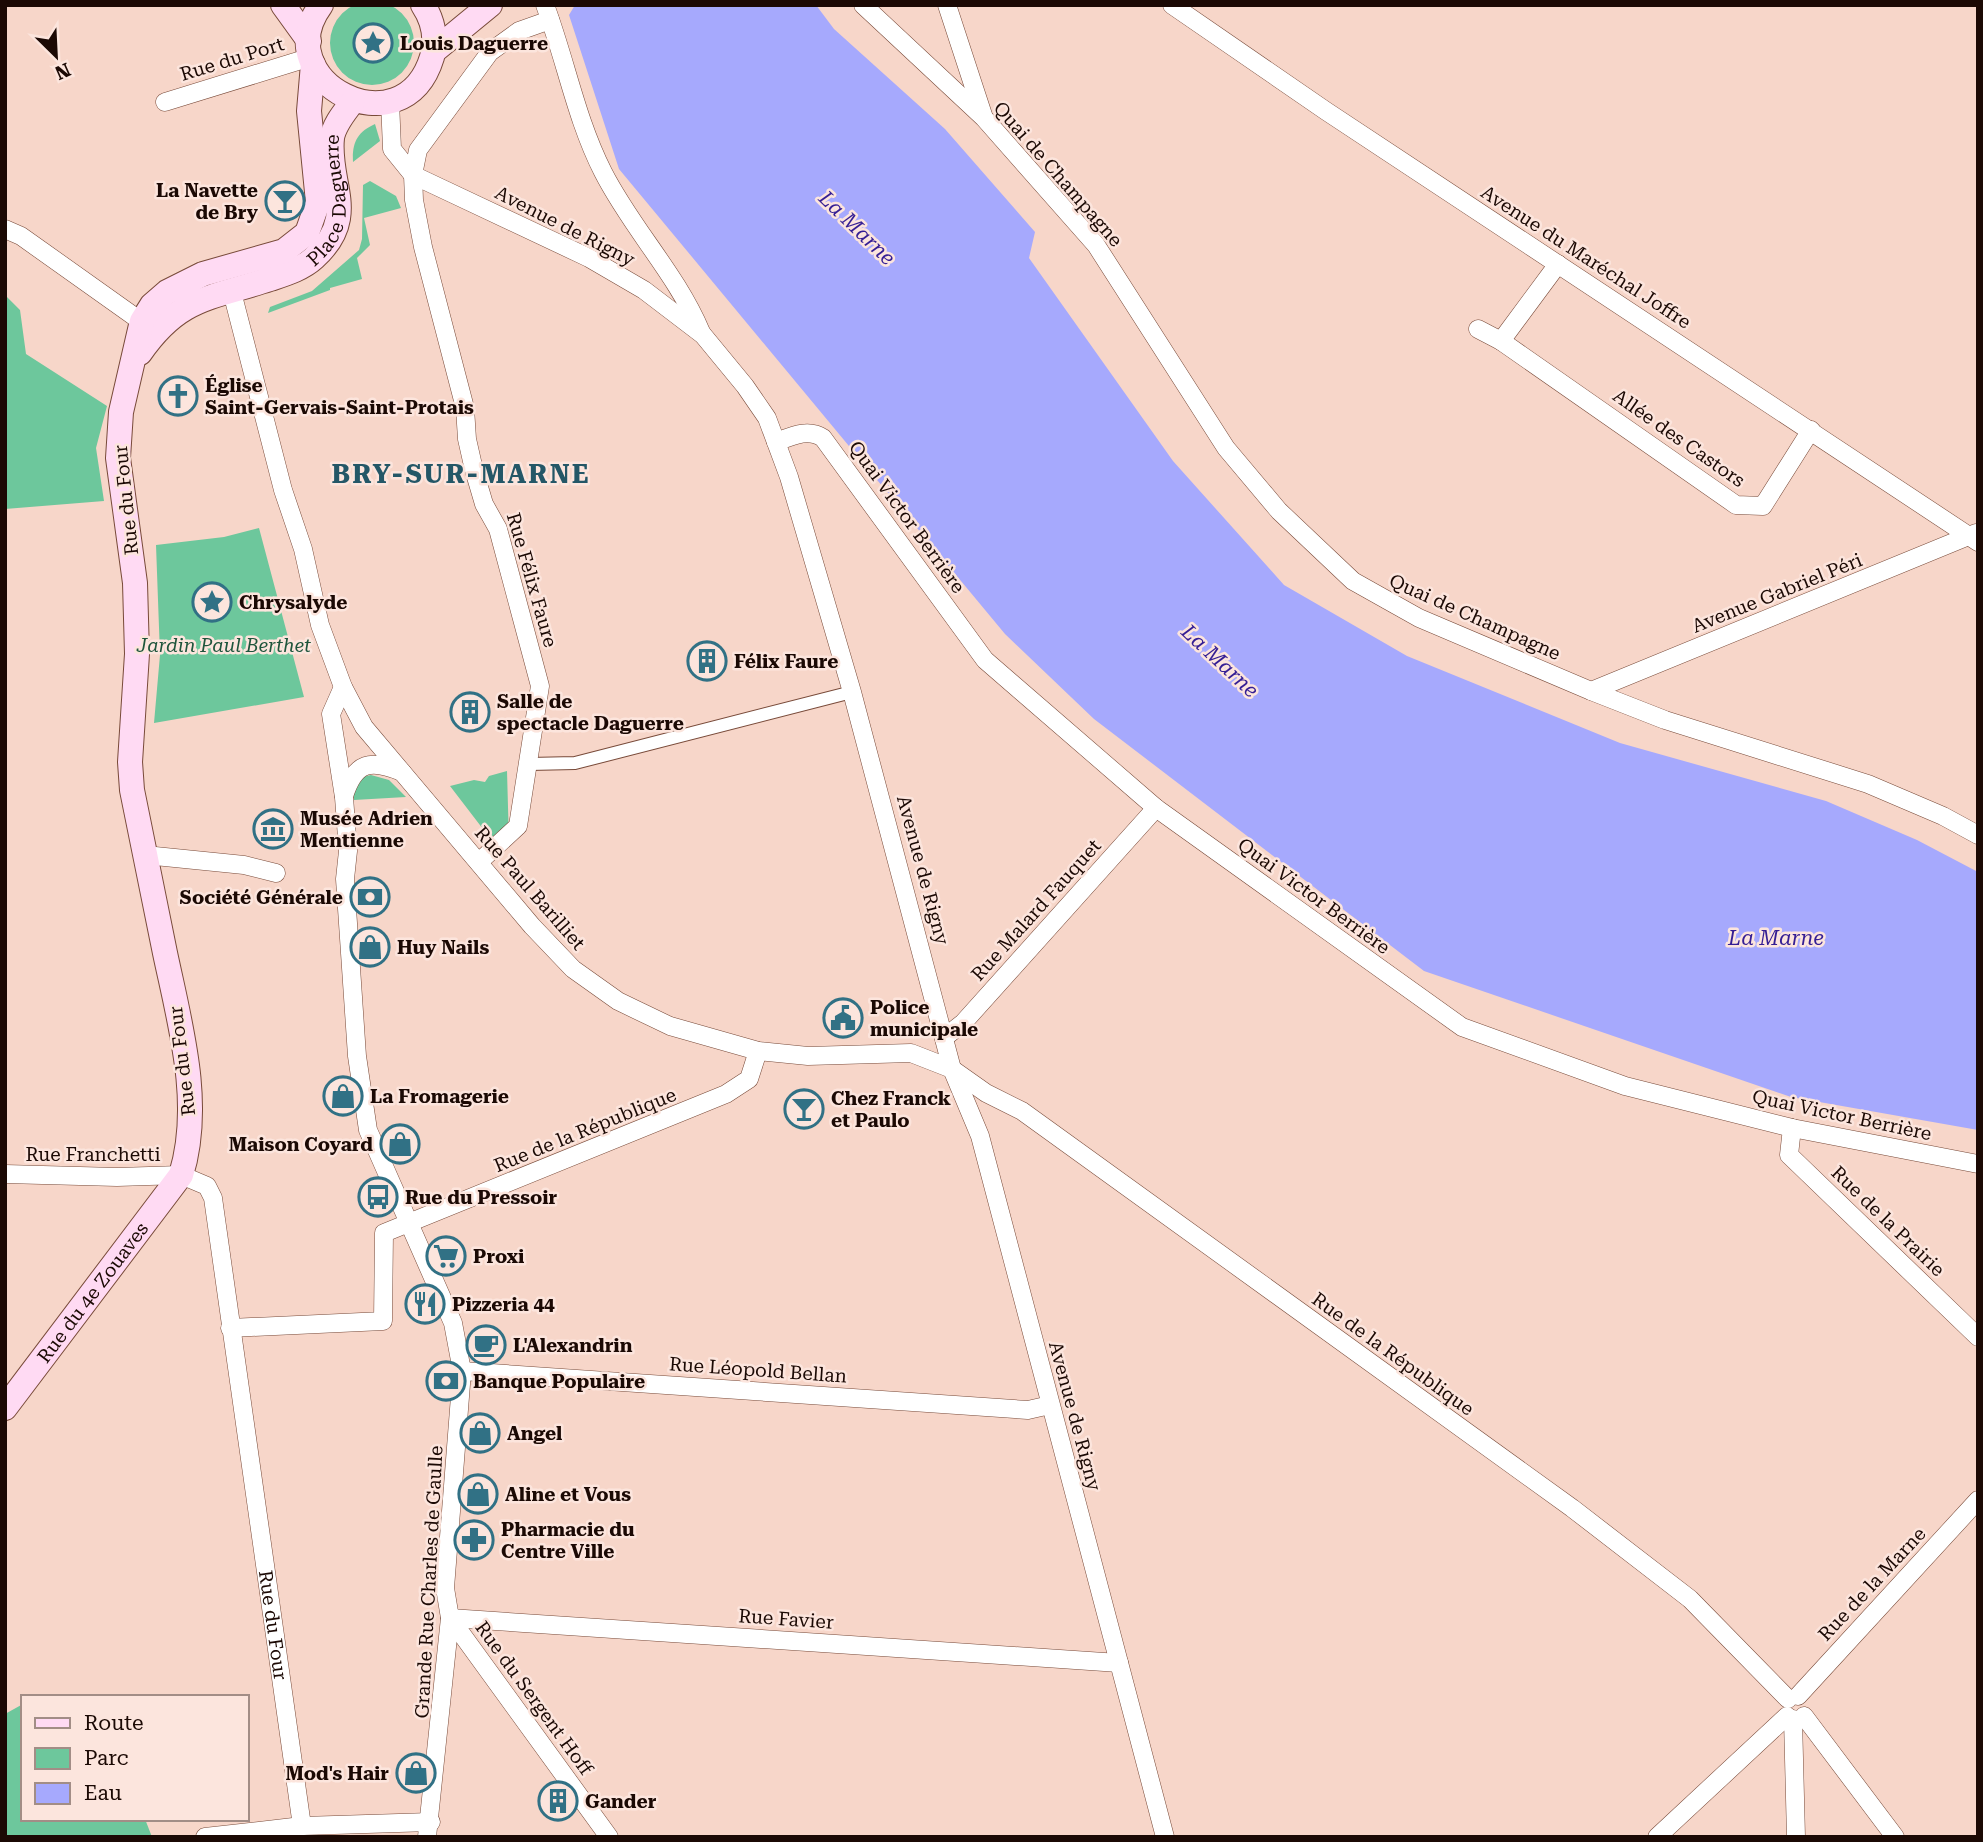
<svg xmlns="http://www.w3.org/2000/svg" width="1983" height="1842" font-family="'Roboto Serif',serif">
  <rect width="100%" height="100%" fill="#f7d6c9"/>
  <path fill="#6dc79c" d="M330 43a42 42 0 1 1 84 0a42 42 0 1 1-84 0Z
    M375 124 380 141 353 162C352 143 357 132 375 124Z
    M370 181 396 196 401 208 364 218 370 245 357 258 362 279 330 288V290L268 313 270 307 312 291 359 250 362 239 363 185Z
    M5 295 20 310 26 354 107 406 96 448 104 501 5 509Z
    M259 528 304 697 154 723 160 655 156 545 224 537Z
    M507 771 509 843 496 846 450 786 474 780 485 782 489 776Z
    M371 775 389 780 406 797 354 800 353 787 362 777Z
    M23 1704V1819H145L152 1837H5V1714Z"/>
  <path fill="#a6a9fd" d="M575 5H816L834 29 945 129 1035 232 1029 258 1173 461 1284 585 1407 656 1620 743 1826 801 1917 840 1978 872V1130L1791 1097 1424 971 1094 719 1005 634 619 169 569 15Z"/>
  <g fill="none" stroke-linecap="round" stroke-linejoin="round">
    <g stroke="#784a39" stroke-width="14">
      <path id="pedestrian" d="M529 764 575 763 852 692"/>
    </g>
    <g stroke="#784a39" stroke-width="19">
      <g id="minor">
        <path d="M545 5C566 61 576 119 603 172 632 229 676 273 701 332"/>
        <path d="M863 5 984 118 1096 245 1226 448 1279 511 1353 581 1419 618 1591 691 1665 720 1868 784 1943 816 1978 835"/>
        <path d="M947 5 983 115"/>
        <path d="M1172 5 1326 111 1978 542"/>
        <path d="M390 101 392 149 413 175 589 258 644 290 703 335 745 386 767 418 789 477 852 692 952 1069 980 1136 1165 1837"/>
        <path d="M165 102 311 57"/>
        <path d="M5 229 21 236 149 327"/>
        <path d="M232 292 283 490 303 549 320 625 343 687 364 727 532 926 573 969 618 1001 670 1026 758 1051 808 1056 911 1053 952 1069 986 1093 1022 1111 1572 1508 1690 1599 1788 1699"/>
        <path d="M1478 329 1501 341 1736 505 1763 506 1811 430"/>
        <path d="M1501 341 1558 264"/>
        <path d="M776 442C792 436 808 428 823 438L985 660 1156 808 1462 1027 1625 1086 1792 1128 1978 1164"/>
        <path d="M343 687 331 714 344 797 348 851 345 879 357 1056 368 1130 453 1323 462 1371 445 1588 450 1618 427 1837"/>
        <path d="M1591 691 1976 533"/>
        <path d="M344 796C355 761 371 759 402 772"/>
        <path d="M145 855 244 865 276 873"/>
        <path d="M479 862 518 826 540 686 498 529 484 504 474 470 467 439 465 408 423 247 414 200 413 175 418 150 490 52 519 31 550 20"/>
        <path d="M945 1037 963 1023 1156 808"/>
        <path d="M1792 1128 1789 1155 1978 1337"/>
        <path id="s1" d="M5 1174 117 1177 181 1175 207 1186 213 1198 302 1826"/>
        <path d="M230 1328 383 1321 384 1233 726 1094 749 1079 758 1051"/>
        <path d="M462 1371 1028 1410 1050 1405"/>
        <path d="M450 1618 1119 1663"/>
        <path d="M450 1618 609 1837"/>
        <path d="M1798 1696 1978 1500"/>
        <path d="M1804 1716 1895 1837"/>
        <path d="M1793 1719 1796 1837"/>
        <path d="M205 1837 302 1826 431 1822"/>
        <path d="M1657 1837 1787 1716"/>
      </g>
    </g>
    <g stroke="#784a39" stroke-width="26">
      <g id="secondary">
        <path d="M283 5 309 41"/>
        <path d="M321 5C265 81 403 153 432 57 437 39 433 20 423 5"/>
        <path d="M434 51 490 5"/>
        <path id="s2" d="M140 353C179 297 209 299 270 279 285 274 302 269 314 258 360 216 327 184 332 138 334 124 345 112 353 101"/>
        <path id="s3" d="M5 1408 181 1175C203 1104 180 1024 165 953 154 899 143 844 132 790L130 762 137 654 135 583 118 458 121 412 142 321 152 305 167 292 203 274 284 251 307 233 318 202 309 111 313 64"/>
      </g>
    </g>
    <use href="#pedestrian" stroke="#fff" stroke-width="12"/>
    <use href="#minor" stroke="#fff" stroke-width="18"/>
    <use href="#secondary" stroke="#ffdaf3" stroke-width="24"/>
  </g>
  <defs>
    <g id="sight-ring" transform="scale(2.0125)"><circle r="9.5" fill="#fce5dd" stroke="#317185" stroke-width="1.5"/><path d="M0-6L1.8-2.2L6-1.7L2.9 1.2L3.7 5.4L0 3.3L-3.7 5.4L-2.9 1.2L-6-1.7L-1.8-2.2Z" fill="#317185"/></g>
    <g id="bar-ring" transform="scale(2.0125)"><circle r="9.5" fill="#fce5dd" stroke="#317185" stroke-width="1.5"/><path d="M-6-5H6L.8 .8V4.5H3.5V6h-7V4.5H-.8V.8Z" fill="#317185"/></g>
    <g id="church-ring" transform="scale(2.0125)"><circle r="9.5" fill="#fce5dd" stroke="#317185" stroke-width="1.5"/><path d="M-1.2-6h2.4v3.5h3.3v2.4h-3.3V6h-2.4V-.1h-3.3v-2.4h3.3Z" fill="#317185"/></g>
    <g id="building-ring" transform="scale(2.0125)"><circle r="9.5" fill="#fce5dd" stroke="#317185" stroke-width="1.5"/><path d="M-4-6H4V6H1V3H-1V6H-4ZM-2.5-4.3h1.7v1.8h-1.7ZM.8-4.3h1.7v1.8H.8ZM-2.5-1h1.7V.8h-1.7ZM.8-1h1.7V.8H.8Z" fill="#317185"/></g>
    <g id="museum-ring" transform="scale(2.0125)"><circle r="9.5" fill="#fce5dd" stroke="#317185" stroke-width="1.5"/><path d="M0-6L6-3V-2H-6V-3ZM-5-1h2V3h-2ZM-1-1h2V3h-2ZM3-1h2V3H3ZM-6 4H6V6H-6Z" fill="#317185"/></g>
    <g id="bank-ring" transform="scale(2.0125)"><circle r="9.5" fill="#fce5dd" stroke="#317185" stroke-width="1.5"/><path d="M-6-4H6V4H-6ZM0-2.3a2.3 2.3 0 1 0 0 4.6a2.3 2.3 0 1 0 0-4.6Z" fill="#317185"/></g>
    <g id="shop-ring" transform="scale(2.0125)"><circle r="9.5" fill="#fce5dd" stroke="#317185" stroke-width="1.5"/><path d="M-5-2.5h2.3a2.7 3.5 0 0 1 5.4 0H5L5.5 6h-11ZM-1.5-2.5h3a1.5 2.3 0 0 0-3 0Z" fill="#317185"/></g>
    <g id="civic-ring" transform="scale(2.0125)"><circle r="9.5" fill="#fce5dd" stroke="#317185" stroke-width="1.5"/><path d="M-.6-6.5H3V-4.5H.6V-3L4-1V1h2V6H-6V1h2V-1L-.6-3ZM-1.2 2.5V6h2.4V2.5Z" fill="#317185"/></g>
    <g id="bus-ring" transform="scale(2.0125)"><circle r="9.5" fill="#fce5dd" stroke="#317185" stroke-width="1.5"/><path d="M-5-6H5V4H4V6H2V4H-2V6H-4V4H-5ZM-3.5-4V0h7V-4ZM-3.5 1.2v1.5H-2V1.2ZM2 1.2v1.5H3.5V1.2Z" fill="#317185"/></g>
    <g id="supermarket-ring" transform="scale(2.0125)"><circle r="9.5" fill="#fce5dd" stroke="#317185" stroke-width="1.5"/><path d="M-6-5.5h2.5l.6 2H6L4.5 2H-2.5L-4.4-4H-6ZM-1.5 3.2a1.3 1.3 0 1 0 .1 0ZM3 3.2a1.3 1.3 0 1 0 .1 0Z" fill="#317185"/></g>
    <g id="restaurant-ring" transform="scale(2.0125)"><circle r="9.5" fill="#fce5dd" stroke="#317185" stroke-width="1.5"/><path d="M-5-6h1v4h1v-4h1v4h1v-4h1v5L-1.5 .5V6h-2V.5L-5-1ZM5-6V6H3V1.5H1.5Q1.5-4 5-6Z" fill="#317185"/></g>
    <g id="cafe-ring" transform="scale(2.0125)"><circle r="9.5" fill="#fce5dd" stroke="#317185" stroke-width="1.5"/><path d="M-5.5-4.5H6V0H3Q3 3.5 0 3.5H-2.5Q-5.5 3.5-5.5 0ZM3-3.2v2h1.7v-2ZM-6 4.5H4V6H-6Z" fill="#317185"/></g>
    <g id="pharmacy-ring" transform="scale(2.0125)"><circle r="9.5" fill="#fce5dd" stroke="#317185" stroke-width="1.5"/><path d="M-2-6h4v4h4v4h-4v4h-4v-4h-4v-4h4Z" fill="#317185"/></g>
  </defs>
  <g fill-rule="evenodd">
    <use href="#sight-ring" x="373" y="43"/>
    <use href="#bar-ring" x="285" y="201"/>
    <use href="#church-ring" x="178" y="396"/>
    <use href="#sight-ring" x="212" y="602"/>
    <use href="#building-ring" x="707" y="661"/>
    <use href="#building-ring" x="470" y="712"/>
    <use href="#museum-ring" x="273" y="829"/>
    <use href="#bank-ring" x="370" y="897"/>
    <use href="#shop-ring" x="370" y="947"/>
    <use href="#civic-ring" x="843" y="1018"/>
    <use href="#shop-ring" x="343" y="1096"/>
    <use href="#bar-ring" x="804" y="1109"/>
    <use href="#shop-ring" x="400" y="1144"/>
    <use href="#bus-ring" x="378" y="1197"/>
    <use href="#supermarket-ring" x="446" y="1256"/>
    <use href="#restaurant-ring" x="425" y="1304"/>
    <use href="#cafe-ring" x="486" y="1345"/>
    <use href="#bank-ring" x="446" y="1381"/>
    <use href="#shop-ring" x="480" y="1433"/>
    <use href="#shop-ring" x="478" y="1494"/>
    <use href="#pharmacy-ring" x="474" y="1540"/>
    <use href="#shop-ring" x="416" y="1773"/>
    <use href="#building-ring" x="558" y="1801"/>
  </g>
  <g text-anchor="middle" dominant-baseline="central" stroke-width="5" stroke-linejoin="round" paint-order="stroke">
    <g font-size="19" font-weight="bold" fill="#1b0904" stroke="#fce5dd" text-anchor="start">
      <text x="400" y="43">Louis Daguerre</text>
      <text x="258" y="190" text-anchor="end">La Navette<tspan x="258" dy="22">de Bry</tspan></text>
      <text x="205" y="385">Église<tspan x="205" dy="22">Saint-Gervais-Saint-Protais</tspan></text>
      <text x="239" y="602">Chrysalyde</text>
      <text x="734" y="661">Félix Faure</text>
      <text x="497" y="701">Salle de<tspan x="497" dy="22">spectacle Daguerre</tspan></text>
      <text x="300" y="818">Musée Adrien<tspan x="300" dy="22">Mentienne</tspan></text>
      <text x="343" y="897" text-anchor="end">Société Générale</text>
      <text x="397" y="947">Huy Nails</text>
      <text x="870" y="1007">Police<tspan x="870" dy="22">municipale</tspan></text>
      <text x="370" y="1096">La Fromagerie</text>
      <text x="831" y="1098">Chez Franck<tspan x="831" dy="22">et Paulo</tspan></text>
      <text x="373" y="1144" text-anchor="end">Maison Coyard</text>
      <text x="405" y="1197">Rue du Pressoir</text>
      <text x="473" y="1256">Proxi</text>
      <text x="452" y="1304">Pizzeria 44</text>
      <text x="513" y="1345">L'Alexandrin</text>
      <text x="473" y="1381">Banque Populaire</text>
      <text x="507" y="1433">Angel</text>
      <text x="505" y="1494">Aline et Vous</text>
      <text x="501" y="1529">Pharmacie du<tspan x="501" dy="22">Centre Ville</tspan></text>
      <text x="389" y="1773" text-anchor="end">Mod's Hair</text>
      <text x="585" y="1801">Gander</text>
    </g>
    <g font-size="19" fill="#1b0904" stroke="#fce5dd">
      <text transform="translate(232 59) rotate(-17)">Rue du Port</text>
      <text transform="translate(1058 174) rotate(49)">Quai de Champagne</text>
      <text stroke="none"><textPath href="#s2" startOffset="266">Place Daguerre</textPath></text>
      <text transform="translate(565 226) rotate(27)">Avenue de Rigny</text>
      <text transform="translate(1586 257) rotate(33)">Avenue du Maréchal Joffre</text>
      <text transform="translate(1679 438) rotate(35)">Allée des Castors</text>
      <text transform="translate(126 500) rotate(-96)">Rue du Four</text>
      <text transform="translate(907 517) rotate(54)">Quai Victor Berrière</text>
      <text transform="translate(532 580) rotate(74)">Rue Félix Faure</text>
      <text transform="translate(1777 593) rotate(-22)">Avenue Gabriel Péri</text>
      <text transform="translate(1475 617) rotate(24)">Quai de Champagne</text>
      <text transform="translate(923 870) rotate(75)">Avenue de Rigny</text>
      <text transform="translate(530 888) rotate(49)">Rue Paul Barilliet</text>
      <text transform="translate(1314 896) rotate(36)">Quai Victor Berrière</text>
      <text transform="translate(1036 910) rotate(-48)">Rue Malard Fauquet</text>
      <text transform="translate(182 1061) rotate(-97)">Rue du Four</text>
      <text transform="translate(1842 1115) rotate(12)">Quai Victor Berrière</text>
      <text transform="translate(585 1130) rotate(-22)">Rue de la République</text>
      <text x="93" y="1154">Rue Franchetti</text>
      <text transform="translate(1888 1221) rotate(44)">Rue de la Prairie</text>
      <text stroke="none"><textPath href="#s3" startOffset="145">Rue du 4e Zouaves</textPath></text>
      <text transform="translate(1393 1354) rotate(36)">Rue de la République</text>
      <text transform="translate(758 1370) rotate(4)">Rue Léopold Bellan</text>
      <text transform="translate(1075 1416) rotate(75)">Avenue de Rigny</text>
      <text transform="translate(429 1582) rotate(-87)">Grande Rue Charles de Gaulle</text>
      <text transform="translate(1872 1584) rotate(-47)">Rue de la Marne</text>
      <text transform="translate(786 1619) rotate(4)">Rue Favier</text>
      <text stroke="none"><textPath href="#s1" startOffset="649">Rue du Four</textPath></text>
      <text transform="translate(534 1698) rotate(54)">Rue du Sergent Hoff</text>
    </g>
    <g font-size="19" font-style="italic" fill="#1e553c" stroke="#fce5dd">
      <text x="224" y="645">Jardin Paul Berthet</text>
    </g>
    <g font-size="21" font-style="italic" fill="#351e94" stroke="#fce5dd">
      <text transform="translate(857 228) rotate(44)">La Marne</text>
      <text transform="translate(1220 661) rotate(43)">La Marne</text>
      <text x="1776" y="938">La Marne</text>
    </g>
    <g font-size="26" font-weight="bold" letter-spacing="2" fill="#245767" stroke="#fce5dd">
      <text x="461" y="474">BRY-SUR-MARNE</text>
    </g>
  </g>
  <rect width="1983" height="1842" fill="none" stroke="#1b0904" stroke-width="14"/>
  <rect x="21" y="1695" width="228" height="126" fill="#fce5dd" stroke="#a28d86" stroke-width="2"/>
  <rect x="35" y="1718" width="35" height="10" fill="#ffdaf3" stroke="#a28d86" stroke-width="2"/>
  <text x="84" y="1730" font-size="21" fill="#1b0904">Route</text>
  <rect x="35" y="1748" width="35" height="21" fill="#6dc79c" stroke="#a28d86" stroke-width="2"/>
  <text x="84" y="1765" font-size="21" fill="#1b0904">Parc</text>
  <rect x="35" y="1783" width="35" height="21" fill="#a6a9fd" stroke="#a28d86" stroke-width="2"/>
  <text x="84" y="1800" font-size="21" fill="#1b0904">Eau</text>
  <g transform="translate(56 56) rotate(156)" stroke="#fce5dd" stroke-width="5" paint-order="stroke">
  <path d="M0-5L12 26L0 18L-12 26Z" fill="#1b0904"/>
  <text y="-10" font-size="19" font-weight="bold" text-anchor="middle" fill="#1b0904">N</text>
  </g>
</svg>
